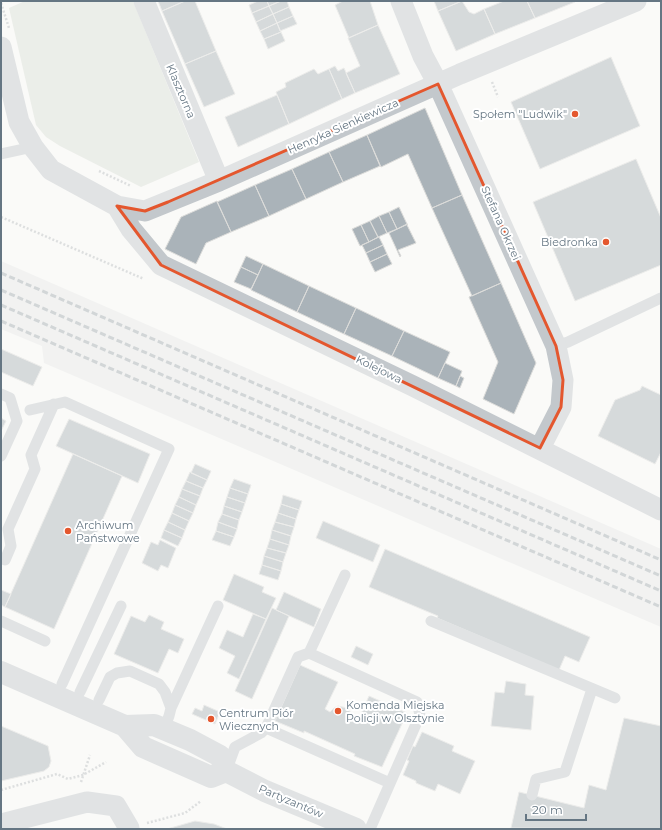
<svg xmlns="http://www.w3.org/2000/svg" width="662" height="830" font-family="Montserrat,sans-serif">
  <rect width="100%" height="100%" fill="#fafaf8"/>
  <path fill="#e8e9e9" d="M1 261 661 549V627L44 363 42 346 1 329Z"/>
  <path fill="#dadfd7" d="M25 1H133L199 162 141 187 60 146 46 137 36 125 9 8Z"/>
  <path fill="#aab3b9" stroke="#dcdcda" d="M158 1H185L162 11Z
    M185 1H195L216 51 185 64 162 11Z
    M258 1H267L269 6 252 13 249 5Z
    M267 1H281L269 6Z
    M281 1H287L289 7 273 14 269 6Z
    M343 1H370L378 25 349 38 335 5Z
    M434 1H462L438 11Z
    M462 1 469 12 474 14 484 9 495 34 456 51 438 11Z
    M504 1H527L535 18 495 34 484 9Z
    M527 1H575V2L535 18Z
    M269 6 273 14 256 22 252 13Z
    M289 7 293 16 277 23 273 14Z
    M273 14 277 23 260 31 256 22Z
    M293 16 297 24 280 31 277 23Z
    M277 23 281 32 264 39 260 31Z
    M378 25 400 74 355 93 346 73 360 66 348 38Z
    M281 32 285 41 268 49 264 39Z
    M216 51 235 94 204 107 185 64Z
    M611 57 640 126 540 169 511 102Z
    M335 66 338 71 344 68 355 93 342 99 329 69Z
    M314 69 318 74 329 69 342 99 289 124 276 92 286 87 285 83Z
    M277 95 289 124 238 147 225 117Z
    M425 108 462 195 432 208 408 154 381 167 367 135Z
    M367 135 380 166 343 182 329 152Z
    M329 152 343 182 306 199 292 169Z
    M636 159 661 218V265L575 301 533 202Z
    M292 169 306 199 269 216 255 185Z
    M255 185 269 216 231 232 217 202Z
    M462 195 501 283 472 296 432 208Z
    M217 201 231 232 206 243 196 264 165 249 181 217Z
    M399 207 407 224 397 229 389 212Z
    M389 212 397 229 387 233 379 216Z
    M379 216 387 233 378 237 370 221Z
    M370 221 378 237 369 242 361 225Z
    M408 224 407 225 416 243 398 250 401 256 400 257 389 233Z
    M361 225 369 242 360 246 352 229Z
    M379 237 383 245 366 253 362 245Z
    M383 245 387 254 370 262 366 253Z
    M387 254 392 264 375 272 370 262Z
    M246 256 263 264 258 275 241 267Z
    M263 264 309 286 297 312 251 290Z
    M241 267 258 275 251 289 234 282Z
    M501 283 536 363 514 414 483 399 498 362 469 297Z
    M309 286 356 308 344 334 297 312Z
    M356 308 404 331 392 356 344 334Z
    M404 331 450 352 438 378 392 356Z
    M1 349 42 367 33 386 1 372Z
    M445 363 462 371 456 386 438 378Z
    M460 376 464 378 460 388 456 386Z
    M642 386 661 395V452L655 464 598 436 615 400 640 390Z
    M1 418 6 421 1 431Z
    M69 419 150 454 138 483 56 446Z
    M73 454 122 476 54 629 5 607Z
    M195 464 211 471 207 480 191 473Z
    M190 472 207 480 203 488 186 481Z
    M234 479 251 485 248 494 230 488Z
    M186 481 203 488 200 496 182 489Z
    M230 488 248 494 245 503 227 497Z
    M182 489 200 496 196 505 179 497Z
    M283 495 302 501 299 510 281 504Z
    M179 497 196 505 193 513 175 505Z
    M227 497 245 503 242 512 224 506Z
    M281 504 299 510 296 519 278 513Z
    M175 505 193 513 189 521 172 513Z
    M224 506 242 512 239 520 222 514Z
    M172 513 189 521 185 530 168 522Z
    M278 513 296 519 294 527 275 522Z
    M222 514 239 520 237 529 218 522Z
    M323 521 380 545 373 562 316 538Z
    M168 522 185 530 182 538 164 530Z
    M218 522 237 529 234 537 216 531Z
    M275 522 294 527 291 536 272 530Z
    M164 530 182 538 178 546 161 538Z
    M272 530 291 536 289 545 270 539Z
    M216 531 234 537 230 546 212 540Z
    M270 539 289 545 286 553 267 548Z
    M160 540 176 548 168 568 161 565 158 571 142 563 151 542 158 545Z
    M267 548 286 553 283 562 264 556Z
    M385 549 590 637 579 662 565 656 559 670 437 618 438 616 369 587Z
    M264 556 283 562 281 571 262 565Z
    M262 565 281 571 278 580 259 574Z
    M234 574 264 587 262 592 276 598 266 619 223 600Z
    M1 590 11 594 5 607 1 605Z
    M284 592 321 609 314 627 276 610Z
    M272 608 289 616 252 699 235 691Z
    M253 614 266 619 239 679 227 673 235 656 219 648 227 630 243 637Z
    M149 615 164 622 161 629 184 639 178 653 169 649 158 673 114 654 131 616 145 622Z
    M356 646 373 654 368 665 351 657Z
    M300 665 338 682 325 709 330 712 334 708 338 706 347 708 352 714V721L357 723 369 696 407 713 382 767 354 756 355 754 304 731V733L275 721Z
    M506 681 526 684 525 695 534 696 531 730 491 726 495 692 504 693Z
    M204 705 220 712 215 724 192 714 195 708 202 711Z
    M624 718 661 726V829L511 828 519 792 584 808 589 785 606 790Z
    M1 726 48 746 51 761 49 767 44 771 1 781Z
    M422 732 454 746 452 751 475 761 460 794 438 784 435 791 416 783V781L403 775 409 761 407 760 413 746 415 747Z
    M195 821 214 824 227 829H167Z"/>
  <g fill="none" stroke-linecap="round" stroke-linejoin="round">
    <path stroke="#bbbfc2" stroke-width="2.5" stroke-dasharray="2 2" stroke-linecap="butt" d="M1 3 9 28
      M492 82 498 97
      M99 171 131 186
      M1 217 144 279
      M81 782 90 755
      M1 790 57 774 68 779 83 775 106 762
      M147 823 185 813 201 801"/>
    <path stroke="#c3c8cc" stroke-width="11" d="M1 154 33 147
      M556 346 568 342 661 298
      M1 394 10 398 17 421 1 456
      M30 410 65 402 169 449 62 684
      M5 560 11 546 8 529 35 469 31 455 54 404
      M1 621 45 641
      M431 621 615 698
      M309 653 417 702 420 715 370 829
      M80 692 121 606
      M99 700 110 677 117 673 130 671 159 684 165 692 171 708
      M266 728 390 783
      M164 729 169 716 171 708 218 606
      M227 769 235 747 261 733 266 728 298 657 309 653 345 575
      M532 795 536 779 565 772 592 689"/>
    <path stroke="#c3c8cc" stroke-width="21" d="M144 1 219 181
      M401 1 423 56 438 84 556 346 563 380 561 407 540 448
      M1 47 19 122 33 147 51 170 117 206 145 211 219 181 460 74 636 1
      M117 206 131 229 161 265 413 386 661 510
      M1 824 87 802 116 806 129 828"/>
    <path stroke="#c3c8cc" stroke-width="22" d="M1 672 125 726 154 725 190 740 220 756 226 771 265 791 356 829
      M125 726 143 747 211 777 226 771"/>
    <path stroke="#a2aab0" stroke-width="3" stroke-dasharray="6 3" stroke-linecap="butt" d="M1 273 661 560
      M1 290 661 576
      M1 305 661 591
      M1 321 661 607"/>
  </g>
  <path d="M0 0H662V830H0ZM438 84 556 346 563 380 561 407 540 448 161 265 117 206 145 211 168 202Z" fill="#fafaf8" fill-opacity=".55" fill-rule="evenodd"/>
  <path fill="none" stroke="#e4572e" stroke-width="3" stroke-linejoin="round" d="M438 84 556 346 563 380 561 407 540 448 161 265 117 206 145 211 168 202Z"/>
  <g fill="#e4572e" stroke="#fff" stroke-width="1.5">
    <circle cx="575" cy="114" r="4"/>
    <circle cx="606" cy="242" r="4"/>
    <circle cx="68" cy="531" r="4"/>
    <circle cx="338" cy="711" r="4"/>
    <circle cx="211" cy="719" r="4"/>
  </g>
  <g text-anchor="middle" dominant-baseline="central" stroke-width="4" stroke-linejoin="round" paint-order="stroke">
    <g font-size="11" fill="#657683" stroke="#fff">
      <text transform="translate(181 91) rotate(67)">Klasztorna</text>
      <text transform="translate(343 126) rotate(-24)">Henryka Sienkiewicza</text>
      <text transform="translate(501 223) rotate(66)">Stefana Okrzei</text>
      <text transform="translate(379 369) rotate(26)">Kolejowa</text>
      <text transform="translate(291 801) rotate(23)">Partyzantów</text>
    </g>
    <g font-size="11" fill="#657683" stroke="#fff" text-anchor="start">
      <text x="567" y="114" text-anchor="end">Społem "Ludwik"</text>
      <text x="598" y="242" text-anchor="end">Biedronka</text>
      <text x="76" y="525">Archiwum<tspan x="76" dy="13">Państwowe</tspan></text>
      <text x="346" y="705">Komenda Miejska<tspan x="346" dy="13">Policji w Olsztynie</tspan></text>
      <text x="219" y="713">Centrum Piór<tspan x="219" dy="13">Wiecznych</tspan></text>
    </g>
  </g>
  <rect width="662" height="830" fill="none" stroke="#657683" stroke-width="4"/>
  <path d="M526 814v6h60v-6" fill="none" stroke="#657683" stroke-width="2"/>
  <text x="532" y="814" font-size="12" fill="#657683" stroke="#ffffff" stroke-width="3" paint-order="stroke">20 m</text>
</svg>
